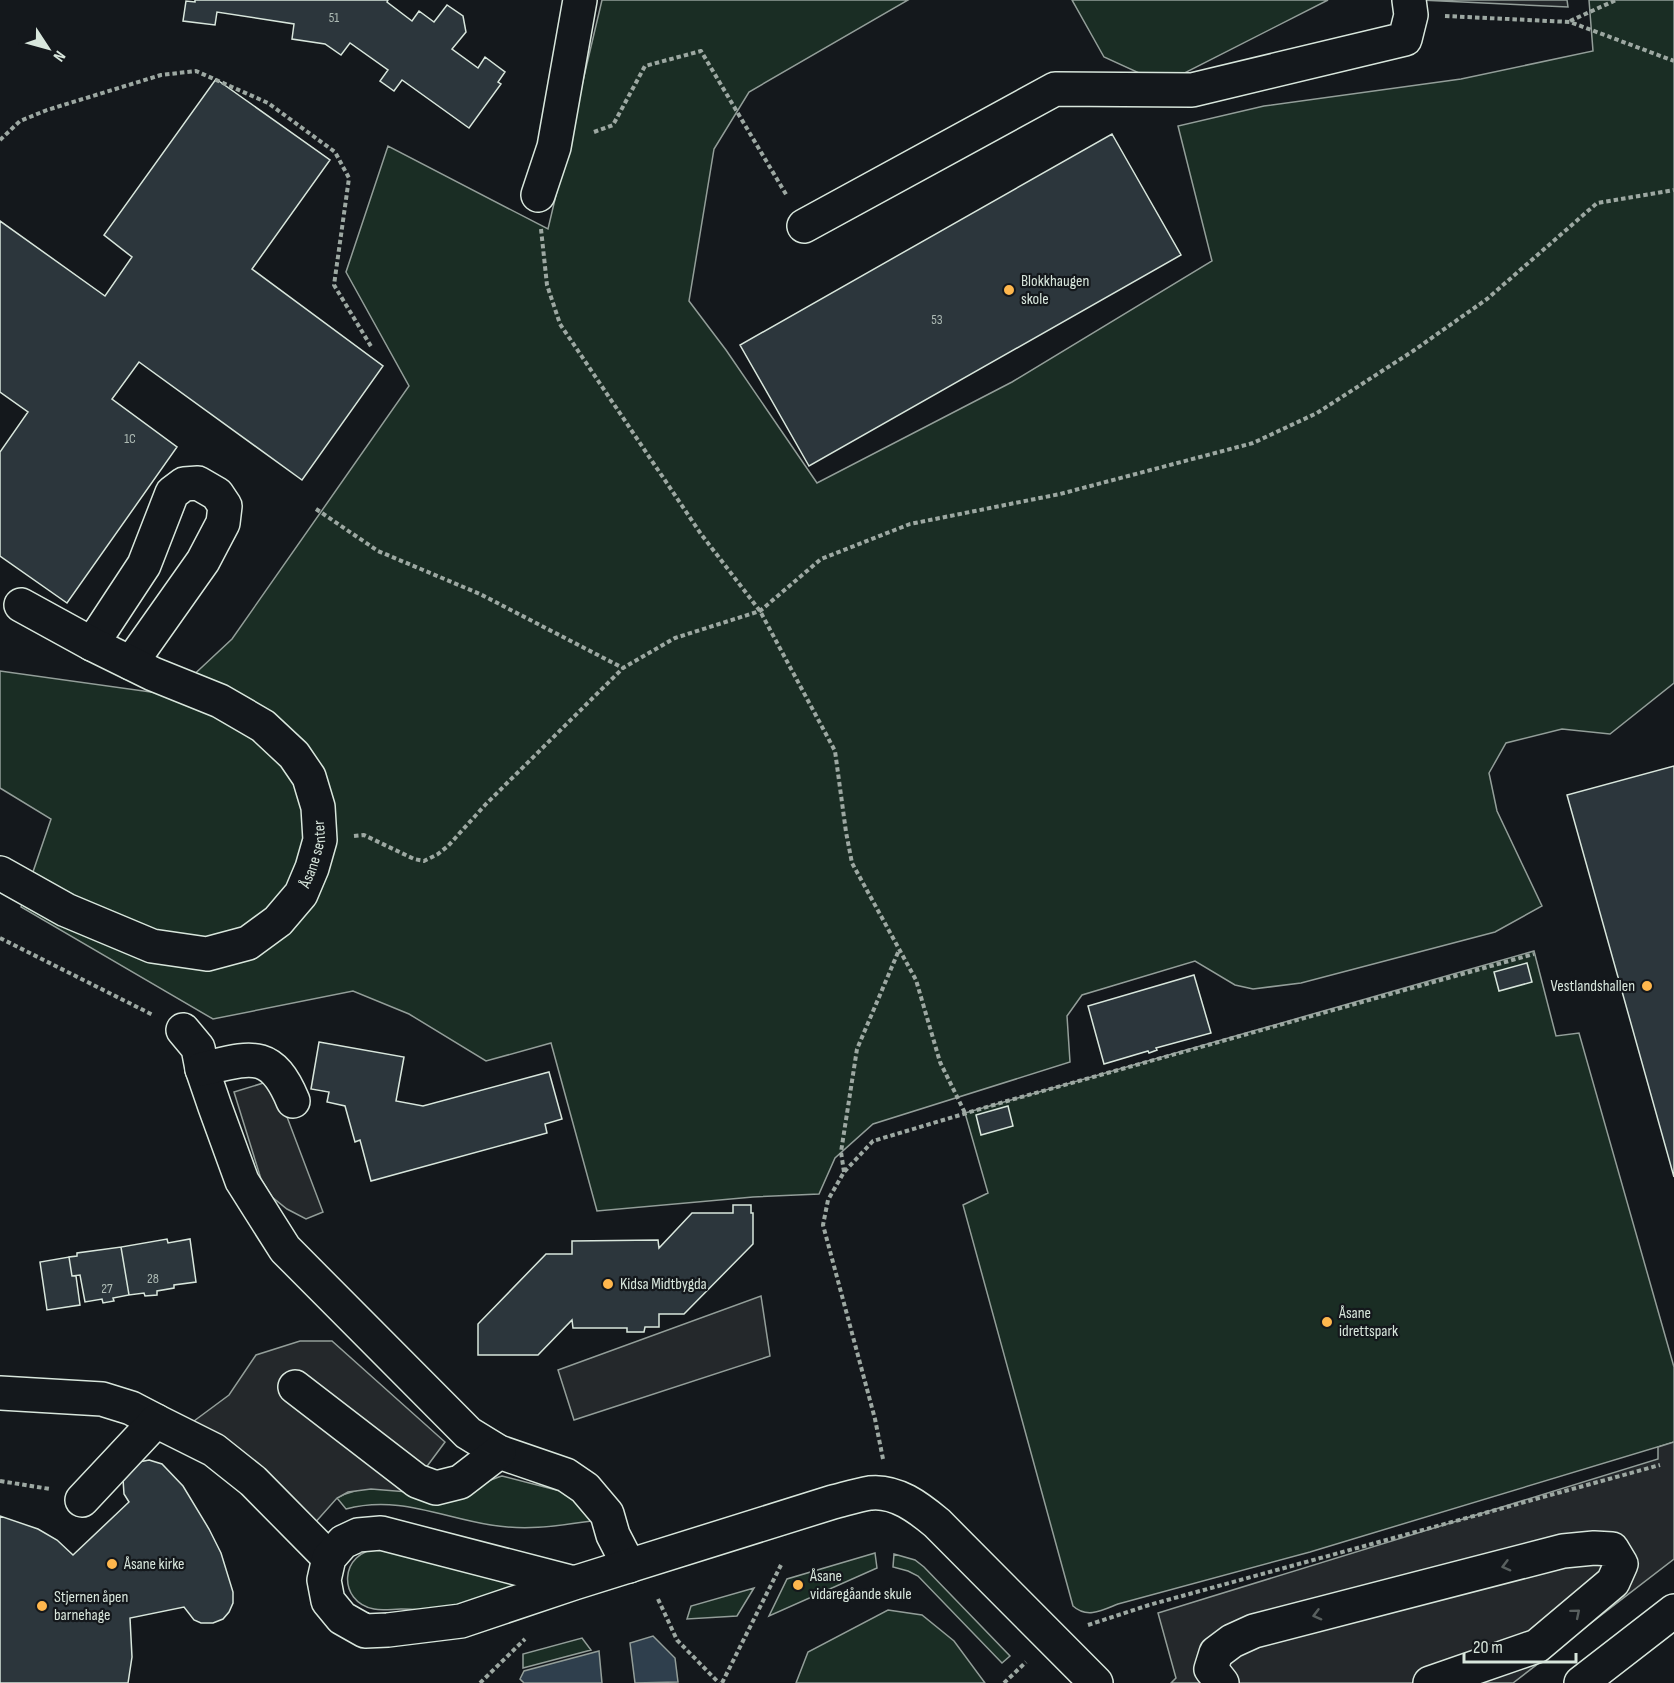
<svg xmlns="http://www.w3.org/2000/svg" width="1674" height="1683" font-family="'Sofia Sans Condensed',sans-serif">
  <rect width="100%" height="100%" fill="#14181c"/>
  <path fill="#1a2d24" stroke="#939e99" stroke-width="1.5" d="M602 0H908L749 92 714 149 689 301 726 350 817 483 1012 382 1212 261 1178 126 1264 106 1461 79 1593 51 1589 0H1674V683L1610 734 1562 729 1506 743 1489 773 1497 811 1542 906 1495 932 1301 983 1253 989 1235 985 1195 961 1082 995 1067 1016 1070 1062 873 1124 835 1158 819 1194 753 1197 597 1211 551 1043 486 1061 409 1014 353 991 213 1019 21 907 51 819 0 788V671L172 695 232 639 409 386 346 272 388 146 548 229Z
    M1072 0H1328L1163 84 1104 57Z
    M1534 951 1556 1036 1579 1033 1674 1367V1442L1310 1552 1118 1604C1103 1610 1087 1619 1073 1606L963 1205 988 1193 965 1113Z
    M502 1476 564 1492 581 1504 591 1521C556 1526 527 1531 491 1525 441 1517 397 1495 346 1509L337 1498C375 1477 437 1489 480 1483 488 1482 495 1478 502 1476Z
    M379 1549 514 1578 519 1591C494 1597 468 1605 443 1609 430 1611 415 1609 401 1609 393 1609 382 1611 374 1609 337 1602 339 1551 379 1549Z
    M875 1553 877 1568 769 1616 787 1579Z
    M894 1554 915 1560 924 1567 1010 1656 1002 1663 918 1576 908 1571 893 1567Z
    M754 1588 737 1616 687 1619 691 1606Z
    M888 1610 922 1615 954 1641 985 1683H796L808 1652Z
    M582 1638 591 1650 523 1668V1654Z"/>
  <path fill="#24282b" stroke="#939e99" stroke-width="1.5" d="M1420 0H1567L1568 7Z
    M273 1080 323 1212 306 1219 287 1209 272 1197 261 1179 234 1092Z
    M761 1296 770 1356 574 1420 558 1370Z
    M300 1341H332L445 1442 408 1492 371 1489 348 1492 337 1498 313 1525 194 1421 229 1395 256 1355Z
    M1674 1442V1559L1513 1683H1171L1176 1678 1158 1613 1658 1459V1447Z"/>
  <path fill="#2f3f4d" stroke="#939e99" stroke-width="1.5" d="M653 1636 675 1658 678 1682 635 1683 630 1643Z
    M599 1651 602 1683H524L520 1679 524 1671Z"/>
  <path fill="#2c363c" stroke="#d8e6dc" stroke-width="1.5" d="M195 0H388L387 2 412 21 419 11 434 22 447 5 463 16 466 32 452 49 478 68 485 57 505 72 498 82 501 84 469 128 402 80 394 91 380 81 388 70 350 43 341 55 325 44 292 39 294 24 217 12 215 25 183 21 186 1 195 2Z
    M216 79 330 160 252 269 383 366 302 480 139 362 112 399 177 447 67 603 0 556V452L28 412 0 392V221L105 296 132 257 104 235Z
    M1112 134 1181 255 809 466 740 345Z
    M1674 766V1177L1567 795Z
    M1527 963 1532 982 1499 991 1494 972Z
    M1194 975 1211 1033 1156 1048 1157 1050 1149 1053 1148 1051 1104 1064 1088 1006Z
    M319 1042 404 1057 396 1101 423 1106 549 1072 562 1119 545 1124 547 1133 371 1181 360 1140 355 1142 345 1106 327 1102 329 1092 311 1089Z
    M1008 1106 1013 1126 981 1135 976 1115Z
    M733 1205H751V1213H753V1244L684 1314H659V1327H645L644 1332H627V1328H573L572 1320 538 1355H478V1324L546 1254H572V1241L658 1240 659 1248 692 1213H733Z
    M167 1239 168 1243 190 1239 196 1282 174 1285V1288L157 1291V1295L145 1296 144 1293 129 1295 121 1247Z
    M121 1247 129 1295 113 1298 114 1301 103 1303 102 1299 85 1302 80 1275 72 1276 69 1257 77 1256V1253Z
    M69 1257 72 1276H76L80 1305 47 1310 40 1262Z
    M149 1460 162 1464 183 1486 209 1529 221 1553 233 1592V1603L229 1612 223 1619 213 1623H201L194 1620 184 1607 130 1618 132 1657 128 1683H0V1516L38 1529 57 1540 73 1555 129 1502 124 1494 123 1479 139 1462Z"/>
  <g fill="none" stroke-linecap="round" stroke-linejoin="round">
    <g stroke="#d8e6dc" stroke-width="36">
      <g id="minor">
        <path d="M538 195 554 147 580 0"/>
        <path d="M804 226 1055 89 1192 90 1405 39 1411 15 1409 0"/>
        <path d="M92 644 144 565 172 493 184 484 198 483 217 494 225 506 223 523 203 561 131 663"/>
        <path id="s1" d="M0 873 66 910 152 946 207 954 248 943 278 921 301 894 312 868 320 840 318 807 309 777 294 755 263 726 220 701 153 674 92 644 21 605"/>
        <path d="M183 1030 198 1048 202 1069 215 1107 242 1181 285 1249 468 1433 499 1452 566 1475 585 1488 607 1514 613 1535 629 1566"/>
        <path d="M202 1069C250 1058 271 1048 293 1101"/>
        <path d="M295 1387 417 1481 436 1488 460 1482 499 1452"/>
        <path d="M0 1393 102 1399 131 1408 156 1421"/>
        <path d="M82 1500 156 1421 214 1450 253 1481 329 1558"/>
        <path d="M574 1583 381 1533 358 1535 343 1542 329 1558 324 1580 328 1601 342 1618 365 1631 388 1630 461 1621 574 1583 833 1502C845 1499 858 1495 870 1493 896 1490 919 1508 937 1523L1096 1683"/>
        <path d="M1222 1683 1211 1669 1216 1653 1232 1641 1254 1631 1563 1551 1594 1548 1612 1549 1621 1564 1613 1582 1537 1646 1430 1683"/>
        <path d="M1581 1683 1674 1611"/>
      </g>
    </g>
    <path stroke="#9da8a2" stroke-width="4" stroke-dasharray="4.5 3" stroke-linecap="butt" d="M1445 16 1570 22 1674 61
      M1570 21 1616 0
      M594 132 613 125 645 66 701 51 787 196
      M0 140 20 121 47 110 161 75 196 71 268 103 335 152 349 178 334 285 372 348
      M541 229 547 285 560 324 701 534 760 611 835 751 846 832 852 863 916 980 940 1062 965 1113
      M316 509 378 551 480 594 623 668 675 638 760 611 821 559 910 524 1060 494 1253 443 1317 413 1413 351 1487 299 1597 203 1674 190
      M354 836 364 835 414 859 424 861 438 854 448 846 486 804 623 668
      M0 938 153 1015
      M844 1172 841 1152 857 1049 899 950
      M883 1459 875 1419 823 1225 828 1200 844 1172 873 1141 1007 1101 1534 954
      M0 1481 50 1489
      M658 1599 677 1640 719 1683
      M1088 1625 1149 1605 1660 1465
      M480 1683 525 1639
      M722 1683 781 1565
      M1004 1683 1026 1662"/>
    <use href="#minor" stroke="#14181c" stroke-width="33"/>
  </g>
  <defs><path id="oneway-chevron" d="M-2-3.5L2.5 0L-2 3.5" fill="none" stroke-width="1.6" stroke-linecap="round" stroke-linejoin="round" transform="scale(1.5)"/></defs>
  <g stroke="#59605f">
    <use href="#oneway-chevron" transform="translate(1506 1566) rotate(165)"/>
    <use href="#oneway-chevron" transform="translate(1576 1613) rotate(-40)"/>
    <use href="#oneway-chevron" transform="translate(1317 1615) rotate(165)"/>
  </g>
  <g fill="#ffb74d" stroke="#14181c" stroke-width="2">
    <circle cx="1009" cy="290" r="6"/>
    <circle cx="1647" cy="986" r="6"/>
    <circle cx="608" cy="1284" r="6"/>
    <circle cx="1327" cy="1322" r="6"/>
    <circle cx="112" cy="1564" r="6"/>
    <circle cx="798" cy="1585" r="6"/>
    <circle cx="42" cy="1606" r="6"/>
  </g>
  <g text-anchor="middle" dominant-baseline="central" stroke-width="4.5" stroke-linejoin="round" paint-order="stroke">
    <g font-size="14" fill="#adbab4">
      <text x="334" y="17">51</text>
      <text x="937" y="319">53</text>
      <text x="130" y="438">1C</text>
      <text x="153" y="1278">28</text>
      <text x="107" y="1288">27</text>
    </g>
    <g font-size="16" fill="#d8e6dc" stroke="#14181c" text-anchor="start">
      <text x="1021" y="281">Blokkhaugen<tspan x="1021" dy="18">skole</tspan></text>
      <text x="1635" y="986" text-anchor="end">Vestlandshallen</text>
      <text x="620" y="1284">Kidsa Midtbygda</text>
      <text x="1339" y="1313">Åsane<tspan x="1339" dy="18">idrettspark</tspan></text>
      <text x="124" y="1564">Åsane kirke</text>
      <text x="810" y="1576">Åsane<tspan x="810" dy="18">vidaregåande skule</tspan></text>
      <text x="54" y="1597">Stjernen åpen<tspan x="54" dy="18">barnehage</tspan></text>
    </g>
    <g font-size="16" fill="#d8e6dc" stroke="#14181c">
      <text stroke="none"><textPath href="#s1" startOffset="382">Åsane senter</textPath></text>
    </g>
  </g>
  <g transform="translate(48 48) rotate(126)" stroke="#14181c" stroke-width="4.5" paint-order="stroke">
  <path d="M0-4.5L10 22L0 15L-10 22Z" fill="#d8e6dc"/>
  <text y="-9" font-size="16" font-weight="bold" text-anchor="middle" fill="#d8e6dc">N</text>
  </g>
  <path d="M1464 1653v9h112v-9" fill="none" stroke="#d8e6dc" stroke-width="3"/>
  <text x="1473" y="1653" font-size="18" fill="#d8e6dc" stroke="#14181c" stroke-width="4.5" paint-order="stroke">20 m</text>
</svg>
